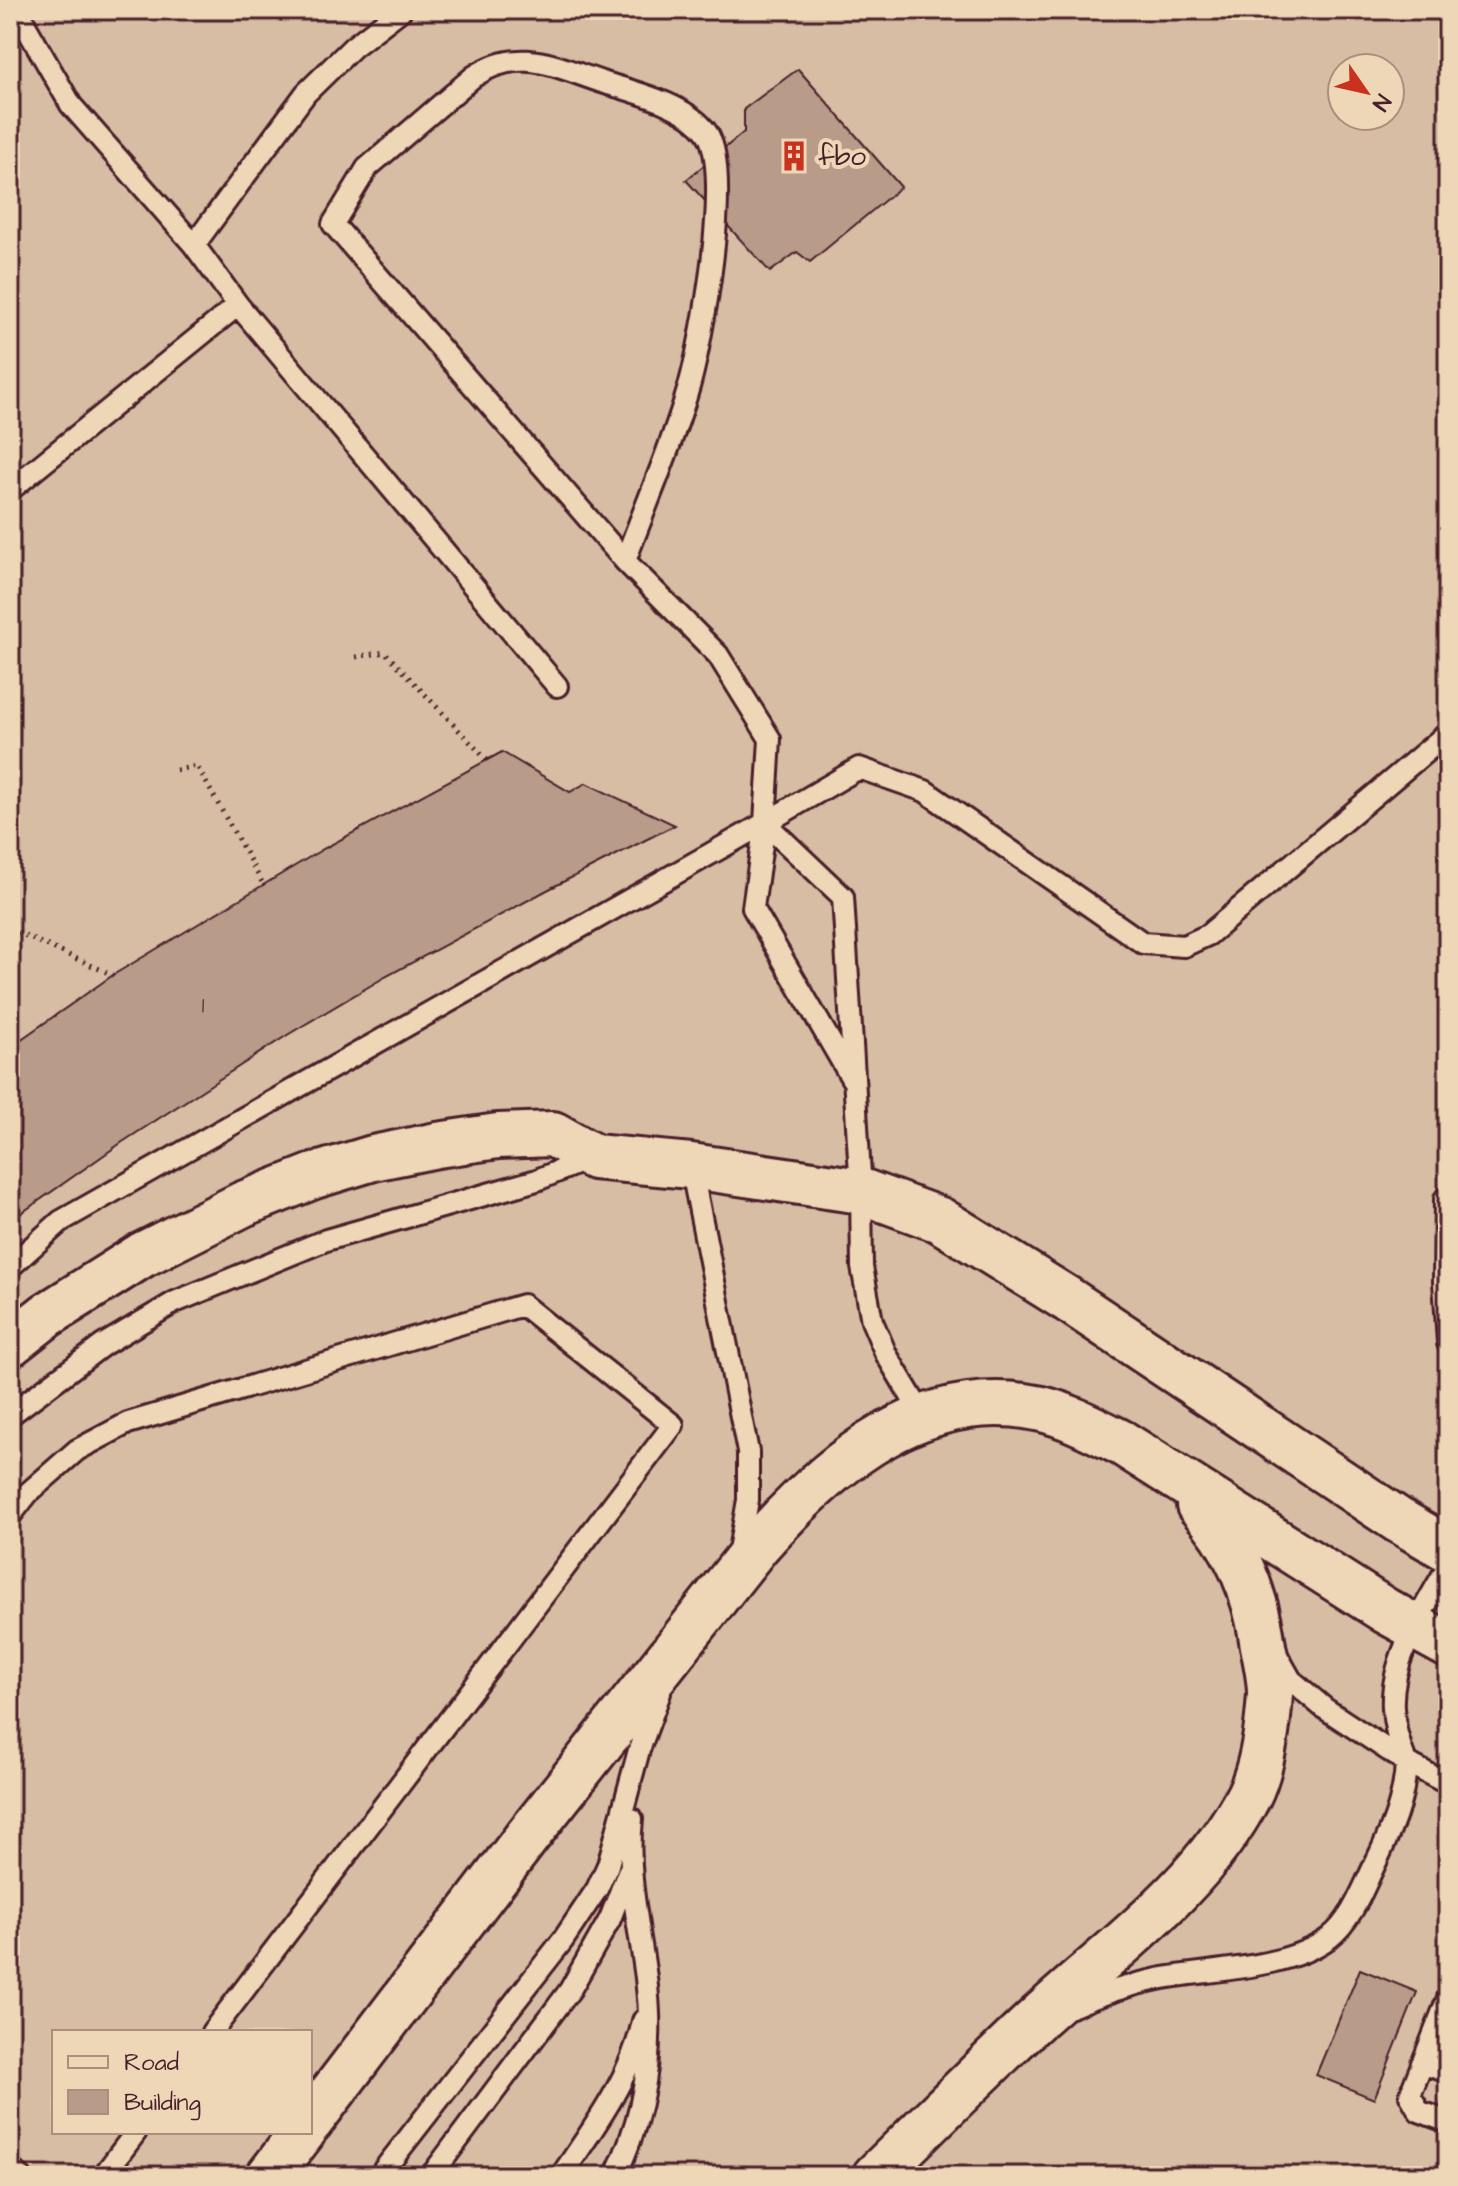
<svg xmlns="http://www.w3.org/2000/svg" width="1458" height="2186" font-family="'Architects Daughter',sans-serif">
  <rect width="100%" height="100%" fill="#e3ccae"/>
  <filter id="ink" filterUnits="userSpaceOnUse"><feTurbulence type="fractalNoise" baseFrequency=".0125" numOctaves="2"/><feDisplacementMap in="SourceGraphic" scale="16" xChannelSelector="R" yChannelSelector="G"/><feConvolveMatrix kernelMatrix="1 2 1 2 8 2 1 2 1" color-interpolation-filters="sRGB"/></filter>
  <g filter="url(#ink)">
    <path fill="#d6bda3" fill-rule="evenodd" d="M10 10H1448V2176H10ZM1342 68H1390V116H1342ZM54 2032H310V2132H54Z"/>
    <path fill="#b89b89" stroke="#4a1f2b" stroke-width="2" d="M798 69 901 187 810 262 797 252 770 272 686 180 744 132V109Z
      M502 752 570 792 586 783 675 825 551 888 385 977 289 1034 121 1143 10 1221V1047L113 975 323 849Z
      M1360 1969 1417 1992 1374 2099 1316 2075Z"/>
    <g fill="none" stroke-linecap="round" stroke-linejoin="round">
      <g stroke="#4a1f2b" stroke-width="26">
        <path id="lane" d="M20 10 25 25 71 105 194 245 238 305 557 686
          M194 245 306 93 353 47 401 10
          M10 490 238 305
          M625 561C646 504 671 448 688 390 702 343 733 172 707 133 688 105 635 92 605 83 555 67 520 45 473 77L367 168 333 224 625 561 718 655 770 739 765 823 859 768 925 791 1143 943 1184 946 1208 935 1448 733
          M765 823 843 897 861 1191 862 1267 872 1321 886 1354 924 1418
          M765 823 753 908 852 1079
          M691 1166 748 1452V1500L738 1556
          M1448 1197 1445 1199 1444 1281 1448 1343
          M10 1267 61 1221 765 823
          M10 1415 103 1345 175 1302 326 1240 537 1180 590 1158
          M10 1516 28 1493 77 1450 128 1423 523 1305 673 1425 212 2032
          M1448 1566C1425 1608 1390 1658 1393 1708 1394 1728 1399 1744 1406 1762L1448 1784
          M1448 1998 1410 2095 1419 2111 1448 2122
          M1071 2007C1099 1995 1128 1985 1158 1979 1210 1969 1285 1970 1329 1938 1351 1921 1362 1891 1374 1866 1390 1833 1405 1800 1406 1762L1324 1708 1291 1680 1278 1657
          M1422 2063 1448 2072
          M10 2169 20 2176
          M103 2176 136 2132
          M379 2176 563 1940 597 1889 608 1865 639 1750 660 1693
          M431 2176 570 1990 610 1919 628 1872
          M561 2176C593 2129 631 2078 643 2021
          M615 2176C646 2113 655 2047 646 1978 639 1925 626 1873 632 1819"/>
      </g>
      <g stroke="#4a1f2b" stroke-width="50">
        <path id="secondary" d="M10 1344 47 1315 142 1255 243 1204 314 1176 373 1158 437 1145 498 1136 553 1134 594 1157 691 1166 861 1191 940 1220 1067 1299 1398 1520 1448 1549
          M310 2122 526 1838 757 1546C830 1463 923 1383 1042 1409 1070 1416 1096 1430 1122 1443L1386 1611 1448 1645
          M269 2176 303 2132
          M875 2176C927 2125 979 2073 1032 2023 1107 1953 1201 1889 1249 1795 1263 1766 1268 1726 1270 1694 1270 1679 1266 1661 1263 1646 1256 1593 1236 1544 1199 1505"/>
      </g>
      <path stroke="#4a1f2b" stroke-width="5" stroke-dasharray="2 6" stroke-linecap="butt" d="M356 657 385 652 487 760
        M176 770 197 766 263 884
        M10 929 113 975"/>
      <use href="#lane" stroke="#edd7b6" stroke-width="20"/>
      <use href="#secondary" stroke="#edd7b6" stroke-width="44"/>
    </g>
  </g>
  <defs>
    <g id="building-bare" transform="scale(2.4)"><path d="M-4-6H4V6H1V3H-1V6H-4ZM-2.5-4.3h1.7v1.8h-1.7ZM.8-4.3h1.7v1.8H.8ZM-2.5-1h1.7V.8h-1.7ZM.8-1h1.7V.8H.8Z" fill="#c8321e" stroke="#edd7b6" stroke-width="2.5" paint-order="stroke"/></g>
  </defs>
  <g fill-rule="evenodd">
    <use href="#building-bare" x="794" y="156"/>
  </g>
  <g text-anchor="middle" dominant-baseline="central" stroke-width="8" stroke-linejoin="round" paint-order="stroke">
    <g font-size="24" fill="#663e42">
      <text x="203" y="1006">1</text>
    </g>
    <g font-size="28" fill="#4a1f2b" stroke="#edd7b6" text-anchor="start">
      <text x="818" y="156">fbo</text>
    </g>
  </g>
  <rect width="1458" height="2186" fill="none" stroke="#edd7b6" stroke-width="40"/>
  <rect x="20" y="20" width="1418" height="2146" fill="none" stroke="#4a1f2b" stroke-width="3" filter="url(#ink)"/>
  <rect x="52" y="2030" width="260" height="104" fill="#edd7b6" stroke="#ac8d7e" stroke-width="2"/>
  <rect x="68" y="2056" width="40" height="12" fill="#edd7b6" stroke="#ac8d7e" stroke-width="2"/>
  <text x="124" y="2070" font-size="24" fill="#4a1f2b">Road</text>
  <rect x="68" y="2090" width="40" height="24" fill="#b89b89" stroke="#ac8d7e" stroke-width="2"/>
  <text x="124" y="2110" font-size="24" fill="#4a1f2b">Building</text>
  <g transform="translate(1366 92) rotate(124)"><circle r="38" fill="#edd7b6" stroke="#ac8d7e" stroke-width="2"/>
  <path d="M0-6L14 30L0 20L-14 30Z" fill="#c8321e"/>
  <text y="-12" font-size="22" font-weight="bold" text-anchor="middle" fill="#4a1f2b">N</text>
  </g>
</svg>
